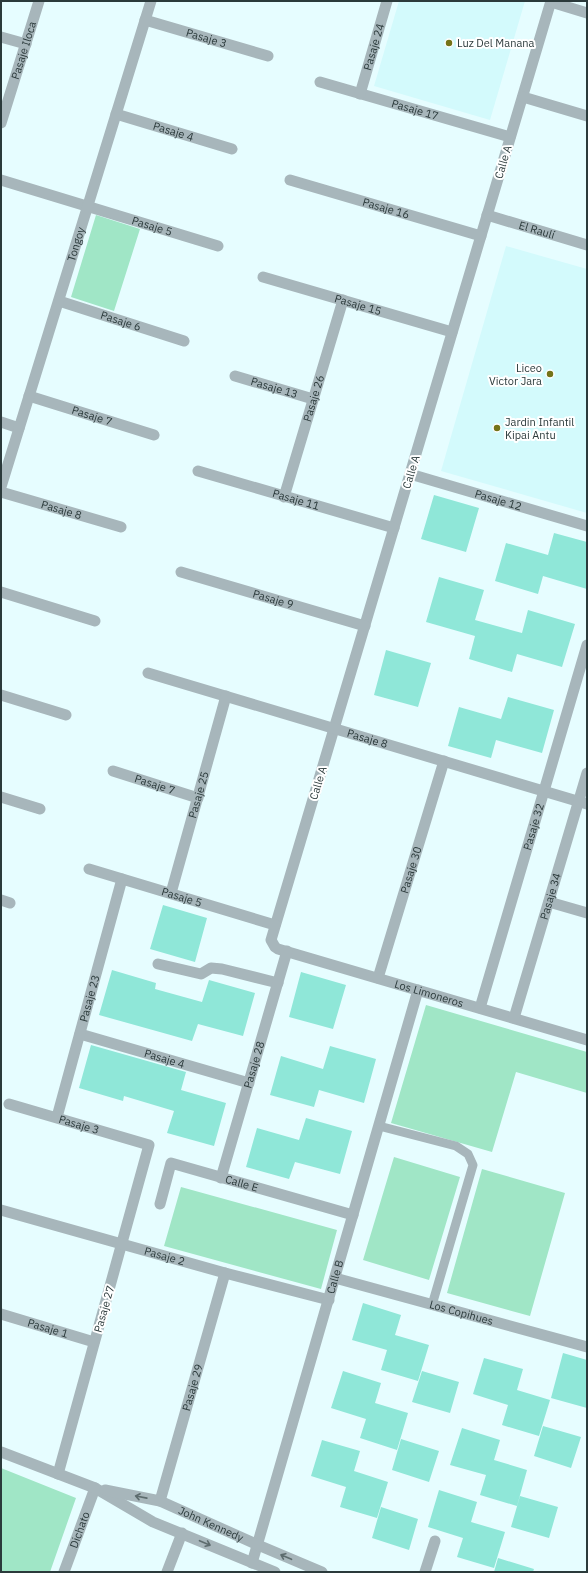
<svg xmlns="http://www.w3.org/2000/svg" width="588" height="1573" font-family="'IBM Plex Sans',sans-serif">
  <rect width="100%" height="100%" fill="#e6fdff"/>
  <path fill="#d3fafc" d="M399 1H525L490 120 374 86Z
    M506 246 587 269V513L441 471Z"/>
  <path fill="#a0e6c6" d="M96 215 140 229 114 311 71 297Z
    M426 1005 587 1052V1093L516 1072 492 1152 391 1123Z
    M394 1157 460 1177 429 1280 363 1260Z
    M482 1169 565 1193 530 1316 447 1293Z
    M181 1187 337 1230 321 1289 164 1246Z
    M1 1468 76 1498 50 1572H1Z"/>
  <path fill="#8fe7d8" d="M434 495 479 508 466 552 421 539Z
    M554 533 587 542V589L543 576 538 594 495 581 506 543 548 555Z
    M439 577 484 590 475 620 522 633 528 610 575 624 562 667 517 654 512 672 469 659 475 636 426 622Z
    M386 650 431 663 418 707 374 695Z
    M508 697 554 710 542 753 496 740 491 758 448 746 459 707 501 719Z
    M163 905 207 918 195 962 150 949Z
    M112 970 156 983 155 989 202 1002 209 980 255 993 243 1036 198 1024 192 1041 99 1015Z
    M301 972 346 985 333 1029 289 1017Z
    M91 1045 186 1072 181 1090 226 1103 214 1146 167 1133 174 1111 124 1096 123 1101 79 1088Z
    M330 1046 376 1059 364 1103 319 1090 314 1107 270 1095 281 1056 323 1069Z
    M306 1118 352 1131 340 1174 295 1162 289 1179 246 1167 257 1128 299 1140Z
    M363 1303 401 1315 395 1335 429 1345 418 1381 381 1370 387 1350 352 1340Z
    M563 1353 587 1360V1408L551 1398Z
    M484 1358 523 1369 517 1390 550 1400 539 1436 502 1425 508 1405 473 1394Z
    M343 1371 381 1383 375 1403 408 1413 397 1450 360 1438 366 1419 331 1408Z
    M422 1371 459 1382 450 1413 412 1402Z
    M543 1426 581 1437 571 1468 534 1456Z
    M462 1428 500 1440 494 1460 527 1470 517 1506 480 1495 486 1475 450 1465Z
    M401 1439 439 1451 429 1482 392 1470Z
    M322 1440 360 1451 354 1471 388 1482 377 1518 340 1507 346 1487 311 1476Z
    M439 1490 477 1502 471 1522 505 1532 494 1568 457 1557 463 1538 428 1527Z
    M520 1496 558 1507 549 1538 511 1527Z
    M381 1507 418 1519 409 1550 372 1538Z
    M498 1558 534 1569 533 1572H494Z"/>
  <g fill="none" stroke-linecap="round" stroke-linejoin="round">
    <path stroke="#a7b6bb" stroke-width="9" d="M379 1126 456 1146 468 1154 473 1165 432 1305"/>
    <g stroke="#a7b6bb" stroke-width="11">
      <path id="s1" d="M551 1 271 940 275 947 278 949 587 1040"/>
      <path d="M551 2 587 13"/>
      <path id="s2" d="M145 20 268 56"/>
      <path d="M1 37 26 44"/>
      <path id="s3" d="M320 82 510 137"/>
      <path id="s4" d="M360 94 387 1"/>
      <path d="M523 97 587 116"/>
      <path id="s5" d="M116 114 232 149"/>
      <path id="s6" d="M1 123 39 1"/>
      <path id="s7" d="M1 180 218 246"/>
      <path id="s8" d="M290 180 481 236"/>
      <path id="s9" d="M487 215 587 245"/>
      <path id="s10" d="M263 277 452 332"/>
      <path id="s11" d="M59 301 184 341"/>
      <path id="s12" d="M235 376 313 399"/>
      <path id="s13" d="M29 396 154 435"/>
      <path d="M1 422 19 428"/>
      <path id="s14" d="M198 471 394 528"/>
      <path id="s15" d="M410 474 587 526"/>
      <path id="s16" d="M1 487 151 1"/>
      <path id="s17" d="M1 492 121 527"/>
      <path id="s18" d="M284 497 343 300"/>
      <path id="s19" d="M181 572 365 626"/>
      <path d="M1 592 95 621"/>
      <path id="s20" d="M148 673 587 804"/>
      <path d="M1 695 66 715"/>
      <path id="s21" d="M113 771 198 798"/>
      <path d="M1 797 40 809"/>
      <path id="s22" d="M89 869 275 925"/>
      <path id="s23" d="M171 893 226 696"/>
      <path d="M1 900 10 903"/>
      <path d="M549 902 587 913"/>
      <path d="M158 964 201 974 211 968 222 969 278 983"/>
      <path id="s24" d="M378 978 444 761"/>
      <path id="s25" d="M480 1008 587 645"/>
      <path id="s26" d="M514 1018 587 773"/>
      <path id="s27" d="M80 1034 249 1083"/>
      <path id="s28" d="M9 1104 149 1145 58 1474"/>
      <path id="s29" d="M57 1117 122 879"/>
      <path id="s30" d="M221 1178 287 951"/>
      <path id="s31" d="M160 1204 171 1163 353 1215"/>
      <path id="s32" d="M1 1210 225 1273 329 1300"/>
      <path id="s33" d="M335 1278 587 1347"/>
      <path id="s34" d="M1 1314 94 1342"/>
      <path id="s35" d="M160 1501 225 1273"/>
      <path id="s36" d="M252 1563 418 990"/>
      <path id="s37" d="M64 1572 95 1488"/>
      <path d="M167 1572 182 1533"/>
      <path d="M425 1572 435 1541"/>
    </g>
    <g stroke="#a7b6bb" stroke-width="11">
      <path d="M1 1452 95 1488 153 1522 275 1572"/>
      <path id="s38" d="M105 1490 160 1501 258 1545 322 1572"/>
    </g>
  </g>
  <defs><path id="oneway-shaft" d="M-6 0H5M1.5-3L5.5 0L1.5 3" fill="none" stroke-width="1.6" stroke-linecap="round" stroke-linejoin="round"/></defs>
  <g stroke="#5d6c6e">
    <use href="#oneway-shaft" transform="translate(141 1497) rotate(-169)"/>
    <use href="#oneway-shaft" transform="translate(205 1543) rotate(23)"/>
    <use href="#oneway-shaft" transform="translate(286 1557) rotate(-157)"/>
  </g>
  <g fill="#747318" stroke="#fff" stroke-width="1.5">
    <circle cx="449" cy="43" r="4"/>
    <circle cx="550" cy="374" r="4"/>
    <circle cx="497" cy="428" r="4"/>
  </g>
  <g text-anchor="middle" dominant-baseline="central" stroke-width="4" stroke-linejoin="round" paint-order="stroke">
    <g font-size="11" fill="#2b3a3b" stroke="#fff">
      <text stroke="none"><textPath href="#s2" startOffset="64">Pasaje 3</textPath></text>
      <text stroke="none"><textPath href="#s4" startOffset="49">Pasaje 24</textPath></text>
      <text stroke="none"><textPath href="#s6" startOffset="76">Pasaje Iloca</textPath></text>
      <text stroke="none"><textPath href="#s3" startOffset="99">Pasaje 17</textPath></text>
      <text stroke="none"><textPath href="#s5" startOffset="60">Pasaje 4</textPath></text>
      <text transform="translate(503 162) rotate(-74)">Calle A</text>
      <text stroke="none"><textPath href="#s8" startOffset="100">Pasaje 16</textPath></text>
      <text stroke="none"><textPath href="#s7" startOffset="158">Pasaje 5</textPath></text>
      <text stroke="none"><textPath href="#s9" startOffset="52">El Raulí</textPath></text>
      <text stroke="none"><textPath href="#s16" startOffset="254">Tongoy</textPath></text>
      <text stroke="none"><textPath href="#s10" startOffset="99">Pasaje 15</textPath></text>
      <text stroke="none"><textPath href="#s11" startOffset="65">Pasaje 6</textPath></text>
      <text stroke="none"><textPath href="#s12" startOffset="41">Pasaje 13</textPath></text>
      <text stroke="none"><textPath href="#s18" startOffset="103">Pasaje 26</textPath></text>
      <text stroke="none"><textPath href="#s13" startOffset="66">Pasaje 7</textPath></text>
      <text transform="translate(411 472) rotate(-73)">Calle A</text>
      <text stroke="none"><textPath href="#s14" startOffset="102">Pasaje 11</textPath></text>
      <text stroke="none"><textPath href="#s15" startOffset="92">Pasaje 12</textPath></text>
      <text stroke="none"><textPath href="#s17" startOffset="63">Pasaje 8</textPath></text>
      <text stroke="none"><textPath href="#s19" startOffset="96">Pasaje 9</textPath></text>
      <text stroke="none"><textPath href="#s20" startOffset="229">Pasaje 8</textPath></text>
      <text transform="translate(318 783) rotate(-73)">Calle A</text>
      <text stroke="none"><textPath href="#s21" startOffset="44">Pasaje 7</textPath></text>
      <text stroke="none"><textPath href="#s23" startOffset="102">Pasaje 25</textPath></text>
      <text stroke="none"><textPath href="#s25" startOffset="189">Pasaje 32</textPath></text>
      <text stroke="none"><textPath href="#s24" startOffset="113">Pasaje 30</textPath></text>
      <text stroke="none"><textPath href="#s26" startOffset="127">Pasaje 34</textPath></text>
      <text stroke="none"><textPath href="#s22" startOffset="97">Pasaje 5</textPath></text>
      <text stroke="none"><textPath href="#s1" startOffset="1149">Los Limoneros</textPath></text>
      <text stroke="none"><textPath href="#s29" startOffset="123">Pasaje 23</textPath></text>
      <text stroke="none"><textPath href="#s27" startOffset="88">Pasaje 4</textPath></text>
      <text stroke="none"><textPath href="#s30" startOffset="118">Pasaje 28</textPath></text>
      <text stroke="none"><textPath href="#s28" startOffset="73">Pasaje 3</textPath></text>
      <text stroke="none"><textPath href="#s31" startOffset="116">Calle E</textPath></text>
      <text stroke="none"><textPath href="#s32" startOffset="170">Pasaje 2</textPath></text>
      <text stroke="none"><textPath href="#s36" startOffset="298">Calle B</textPath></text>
      <text transform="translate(104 1309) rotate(-74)">Pasaje 27</text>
      <text stroke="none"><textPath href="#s33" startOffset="131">Los Copihues</textPath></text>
      <text stroke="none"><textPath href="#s34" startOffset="49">Pasaje 1</textPath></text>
      <text stroke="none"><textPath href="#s35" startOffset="118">Pasaje 29</textPath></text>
      <text stroke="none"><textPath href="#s38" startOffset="112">John Kennedy</textPath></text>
      <text stroke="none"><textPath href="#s37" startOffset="45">Dichato</textPath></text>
    </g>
    <g font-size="11" fill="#2b3a3b" stroke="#fff" text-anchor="start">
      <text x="457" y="43">Luz Del Manana</text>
      <text x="542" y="368" text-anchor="end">Liceo<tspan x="542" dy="13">Victor Jara</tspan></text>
      <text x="505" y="422">Jardin Infantil<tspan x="505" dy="13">Kipai Antu</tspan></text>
    </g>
  </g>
  <rect width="588" height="1573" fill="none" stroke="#2b3a3b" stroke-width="4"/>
</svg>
